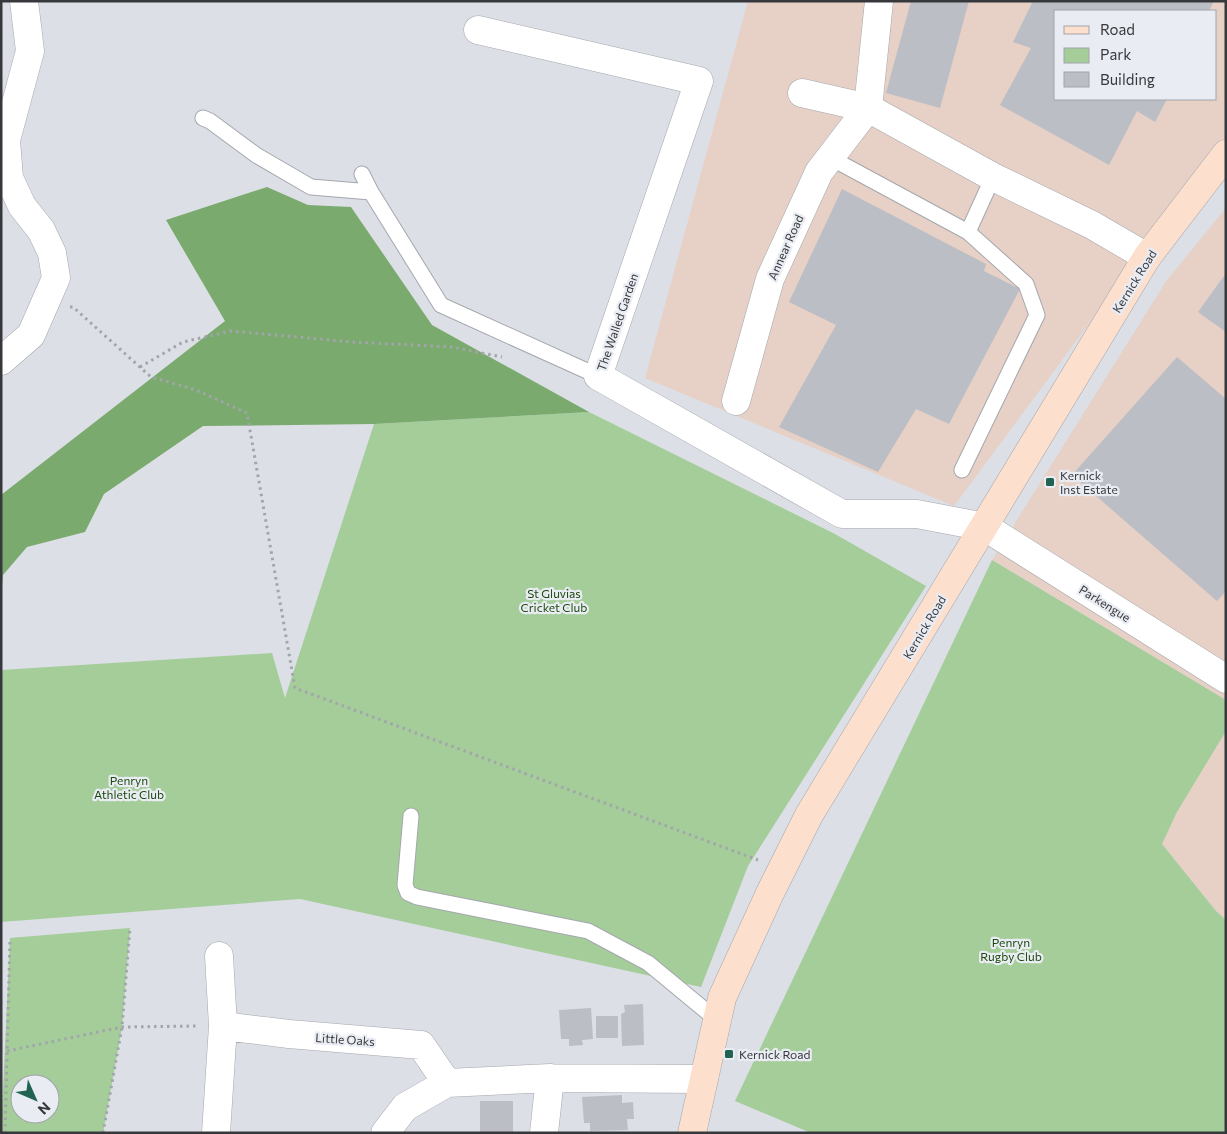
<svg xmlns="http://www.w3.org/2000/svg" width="1227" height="1134" font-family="Commissioner,sans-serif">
  <rect width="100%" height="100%" fill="#dcdfe6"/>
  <path fill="#e7d0c5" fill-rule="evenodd" d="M748 1H1226V139L954 506 645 378ZM1056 11H1216V99H1056Z
    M1226 208V700L992 560 1167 280Z
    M1226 731V920L1216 911 1162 844 1177 812Z"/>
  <path fill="#a4cd9a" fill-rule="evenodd" d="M589 412 835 534 926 586 748 866 701 987 300 899 1 922V670L272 653 285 698 374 424Z
    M992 560 1226 700V731L1177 812 1162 844 1216 911 1226 920V1133H811L735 1101Z
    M130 928 122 1027 103 1133H1L10 938ZM20 1084H50V1114H20Z"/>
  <path fill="#7aaa6e" d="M267 187 308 205 351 207 432 325 589 412 374 424 203 426 104 494 85 532 27 547 3 575 1 596V495L225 321 166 220Z"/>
  <path fill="#bbbec5" d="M911 1H969L940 108 886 93Z
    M1033 1H1214L1209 11H1056V99H1167L1155 122 1137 111 1109 165 1000 105 1031 48 1013 42Z
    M842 189 986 264 984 271 1020 289 949 424 916 409 878 472 779 427 836 325 789 302Z
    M1226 273V332L1198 312Z
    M1177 357 1226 399V591L1217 601 1072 475Z
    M643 1004 644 1045 622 1046 621 1014 625 1012 624 1005Z
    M591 1008 593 1039 582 1040 583 1045 569 1046V1039H561L559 1010Z
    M596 1016H618V1038H596Z
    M622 1095V1103L633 1102 634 1119H627L628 1130 590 1131V1123H584L582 1097Z
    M480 1101H513V1133H480Z"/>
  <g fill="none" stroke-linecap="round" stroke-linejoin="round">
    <g stroke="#a4a7ad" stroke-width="17">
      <path id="lane" d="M203 118 210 121 256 155 311 187 371 192
        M829 157 968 232
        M362 174 371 192 441 305 598 376
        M962 470 1037 315 1026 284 968 232 993 177
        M411 816 405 885 408 893 417 897 588 931 648 963 717 1020"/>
    </g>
    <g stroke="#a4a7ad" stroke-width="29">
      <path id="street" d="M478 30 699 81 598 376 842 514H917L985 527 1226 679
        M802 93 868 108 993 177 1092 225 1147 257
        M1 361 31 335 56 278 52 253 41 230 22 206 9 178 6 140 30 51 24 1
        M736 401 770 279 819 172 868 108 879 1
        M219 956 223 1026
        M216 1133 223 1026 289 1034 421 1045 447 1083
        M385 1133 405 1107 447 1083 550 1078 703 1079
        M544 1133 550 1078"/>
    </g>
    <g stroke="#a4a7ad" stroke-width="29">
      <path id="secondary" d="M692 1133 722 998 770 893 809 815 1147 257 1226 154"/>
    </g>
    <path stroke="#a2a5aa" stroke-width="3" stroke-dasharray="2.5 4" stroke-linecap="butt" d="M70 307H73L151 377 196 390 247 413 295 688 758 860
      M140 367 183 342 231 331 352 342 452 347 502 357
      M7 1051 122 1027 196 1026
      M5 1133 10 938
      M103 1133 122 1027 130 928"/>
    <use href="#lane" stroke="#fff" stroke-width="15"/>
    <use href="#street" stroke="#fff" stroke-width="28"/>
    <use href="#secondary" stroke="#fddfce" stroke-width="28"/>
  </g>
  <g fill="#216353" stroke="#e9ecf3" stroke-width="2">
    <rect x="1045" y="477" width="10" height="10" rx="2.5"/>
    <rect x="724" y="1049" width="10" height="10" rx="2.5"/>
  </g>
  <g text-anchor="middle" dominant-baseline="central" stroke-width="4.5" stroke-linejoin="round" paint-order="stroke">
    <g font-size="12" fill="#37383b" stroke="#e9ecf3">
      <text transform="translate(785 247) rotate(-66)">Annear Road</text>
      <text transform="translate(1134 281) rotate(-58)">Kernick Road</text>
      <text transform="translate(617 322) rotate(-71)">The Walled Garden</text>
      <text transform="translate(1105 603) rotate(32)">Parkengue</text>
      <text transform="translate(924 627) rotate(-59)">Kernick Road</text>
      <text transform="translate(345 1039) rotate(4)">Little Oaks</text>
    </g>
    <g font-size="12" fill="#37383b" stroke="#e9ecf3" text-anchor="start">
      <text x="1060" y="475">Kernick<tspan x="1060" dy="14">Inst Estate</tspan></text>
      <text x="739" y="1054">Kernick Road</text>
    </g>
    <g font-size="12" fill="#1a490b" stroke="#e9ecf3">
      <text x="554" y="593">St Gluvias<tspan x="554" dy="14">Cricket Club</tspan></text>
      <text x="129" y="780">Penryn<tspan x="129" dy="14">Athletic Club</tspan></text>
      <text x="1011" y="942">Penryn<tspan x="1011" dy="14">Rugby Club</tspan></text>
    </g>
  </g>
  <rect width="1227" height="1134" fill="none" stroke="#37383b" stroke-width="5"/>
  <rect x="1054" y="10" width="162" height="90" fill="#e9ecf3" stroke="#a2a4a9"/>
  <rect x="1064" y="26" width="25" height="8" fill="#fddfce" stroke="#a2a4a9"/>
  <text x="1100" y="35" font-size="15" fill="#37383b">Road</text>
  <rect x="1064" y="48" width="25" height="15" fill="#a4cd9a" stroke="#a2a4a9"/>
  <text x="1100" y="60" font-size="15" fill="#37383b">Park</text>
  <rect x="1064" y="72" width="25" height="15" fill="#bbbec5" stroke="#a2a4a9"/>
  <text x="1100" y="85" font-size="15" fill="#37383b">Building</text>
  <g transform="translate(35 1099) rotate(135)"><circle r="24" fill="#e9ecf3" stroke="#a2a4a9"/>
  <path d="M0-4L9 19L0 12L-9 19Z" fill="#216353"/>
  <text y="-8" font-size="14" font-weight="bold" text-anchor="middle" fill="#37383b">N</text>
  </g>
</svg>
